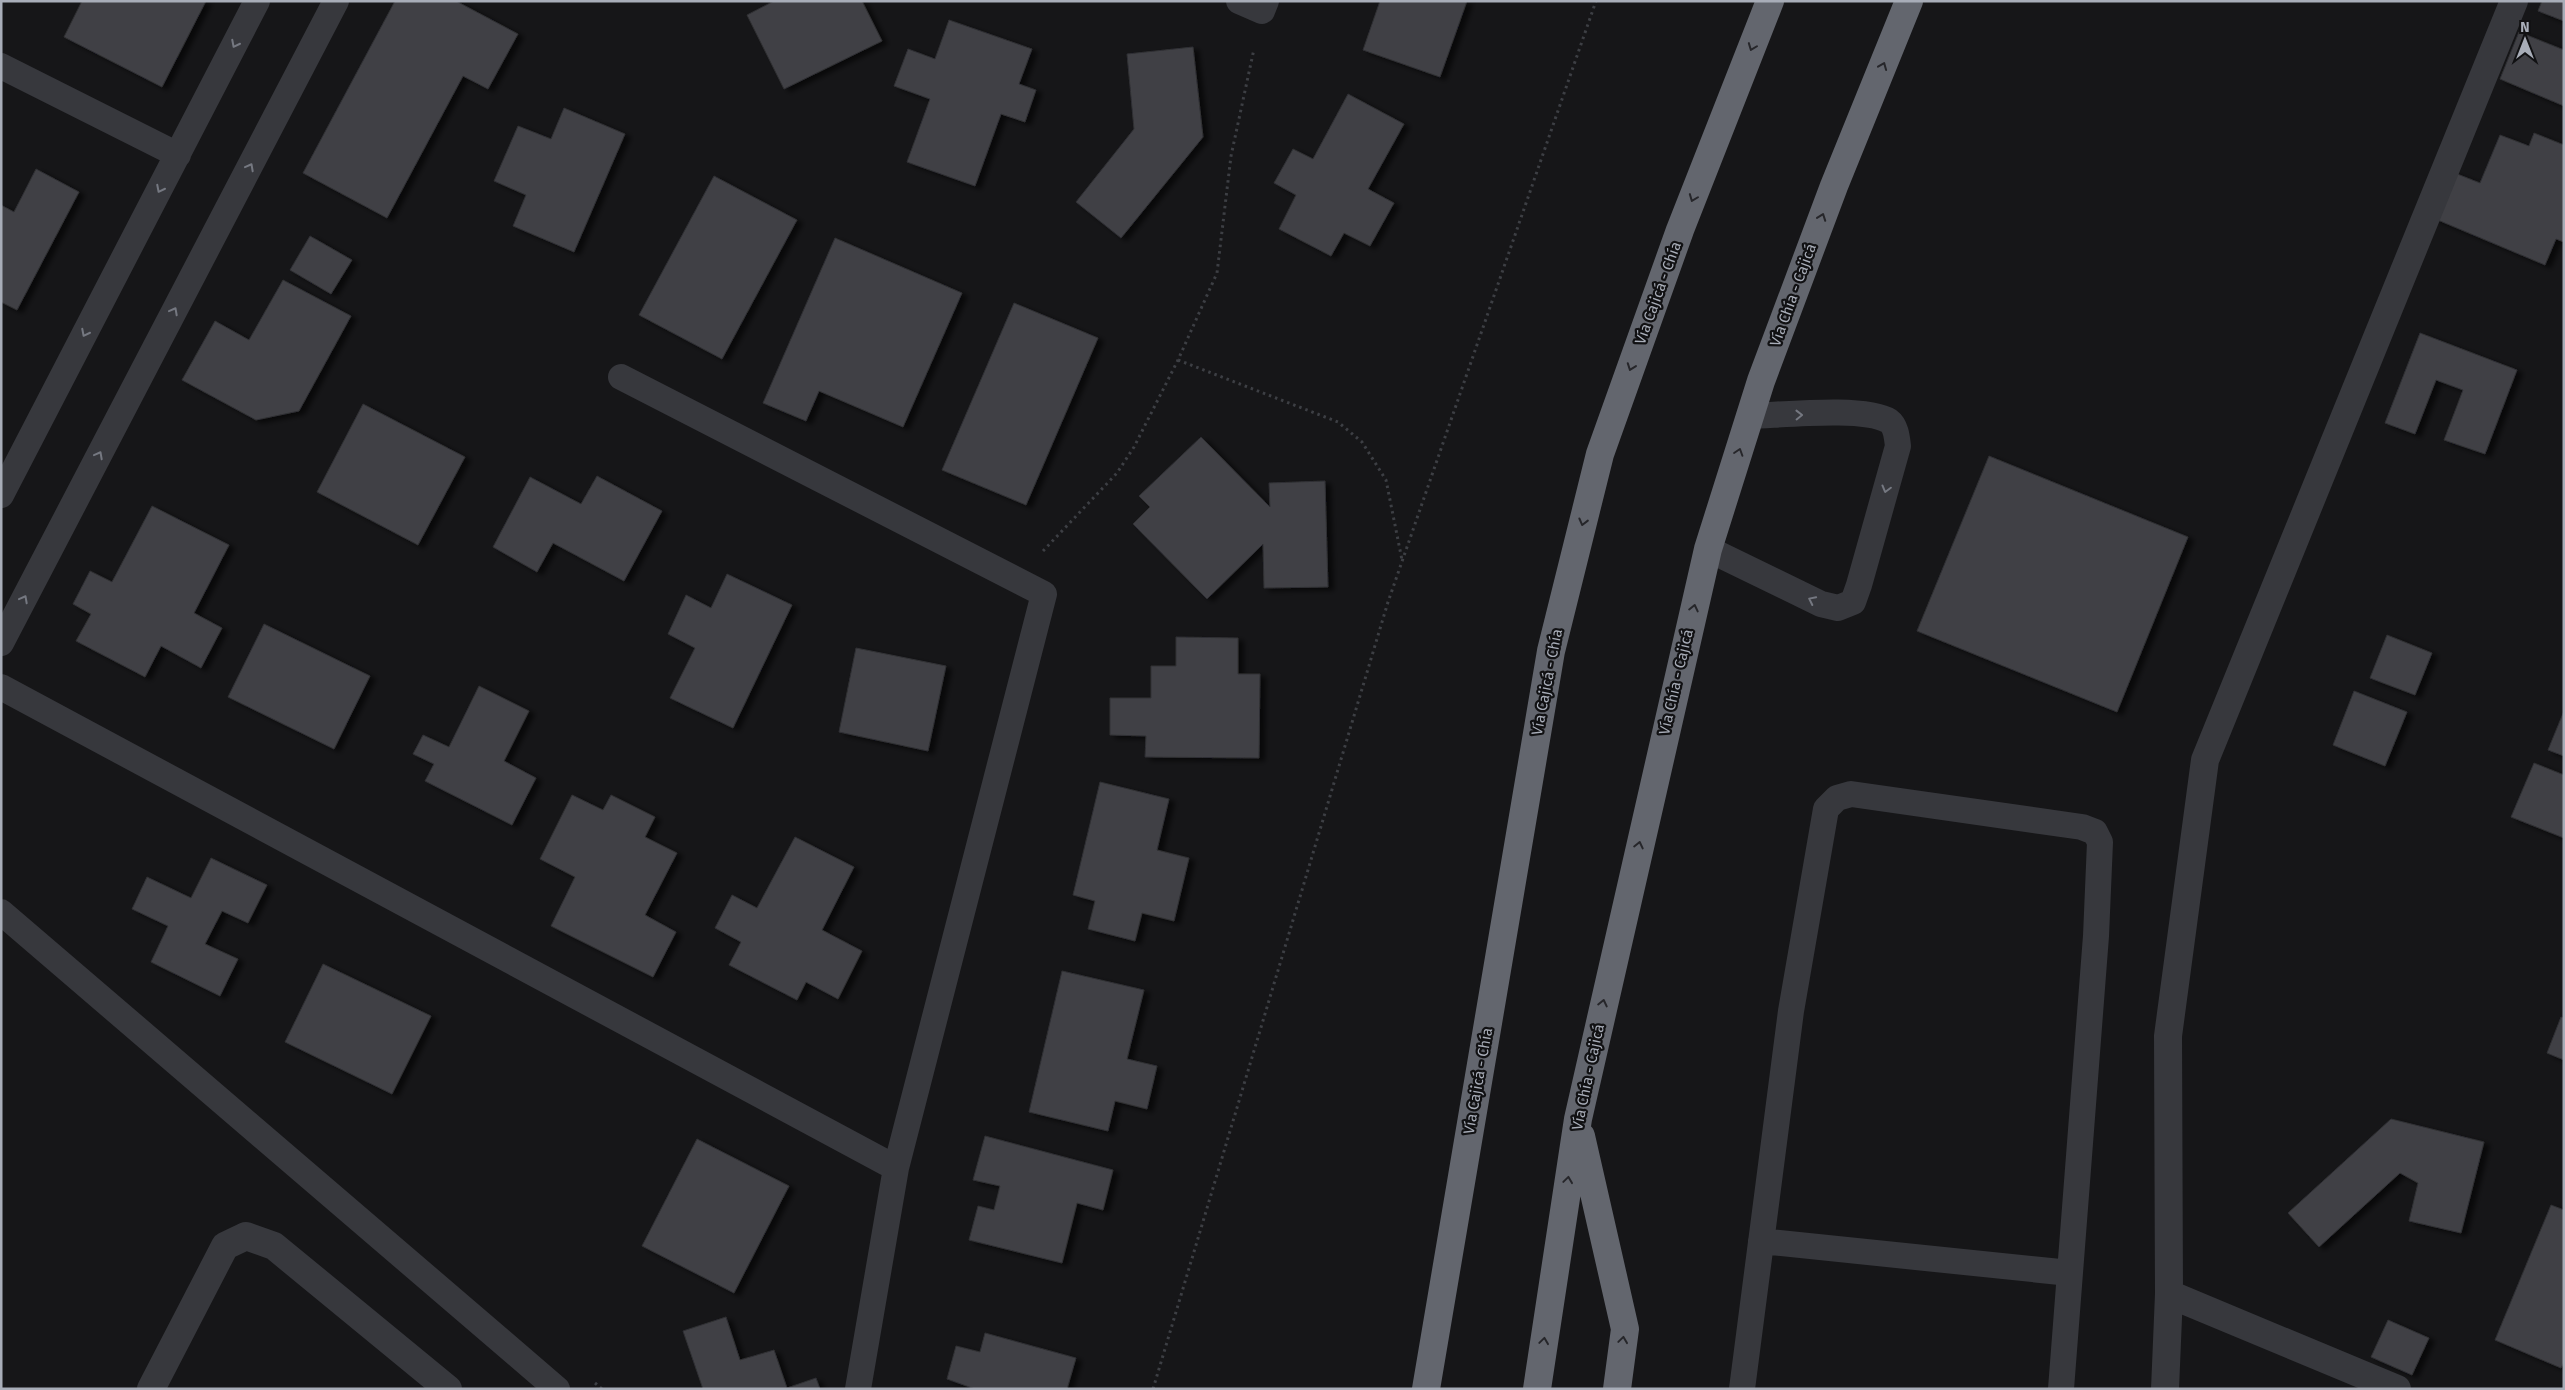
<svg xmlns="http://www.w3.org/2000/svg" width="2565" height="1390" font-family="'Fira Sans',sans-serif">
  <defs>
    <filter id="shadow"><feDropShadow dx="5.5" dy="3" stdDeviation="2.5" flood-color="#0009"/></filter>
  </defs>
  <rect width="100%" height="100%" fill="#161618"/>
  <path fill="#404145" stroke="#303034" filter="url(#shadow)" d="M82 1H206L162 87 64 37Z
    M395 1H456L518 34 488 89 463 76 387 218 303 173Z
    M774 1H862L882 41 784 89 747 15Z
    M1380 1H1467L1440 77 1363 50Z
    M2542 1H2564V21L2538 11Z
    M949 20 1032 49 1019 84 1036 90 1025 122 1001 114 975 186 907 162 930 99 894 86 908 49 935 59Z
    M2519 32 2564 50V106L2500 79Z
    M1193 47 1203 137 1121 238 1076 202 1134 129 1127 54Z
    M1348 94 1404 124 1368 189 1394 203 1370 246 1344 233 1331 256 1279 229 1296 195 1274 183 1293 149 1313 159Z
    M564 108 625 134 574 252 513 226 526 195 494 181 518 126 551 139Z
    M2534 133 2564 145V242L2556 239 2545 265 2433 218 2452 172 2480 183 2500 135 2529 146Z
    M36 169 79 192 17 310 1 302V205L14 212Z
    M714 176 797 220 722 359 639 315Z
    M310 236 352 260 331 294 290 270Z
    M835 238 962 293 903 427 819 391 806 421 763 403Z
    M283 280 351 316 299 411 256 420 182 380 215 321 249 340Z
    M1014 303 1098 338 1026 505 942 470Z
    M2420 333 2517 370 2485 454 2444 440 2463 390 2436 380 2415 434 2385 423Z
    M363 404 465 457 418 545 317 492Z
    M1201 437 1270 507 1269 483 1325 481 1328 587 1264 588 1263 544 1207 599 1133 524 1150 507 1139 496Z
    M1989 456 2188 537 2117 712 1917 631Z
    M597 476 662 511 624 581 553 543 537 572 493 547 530 477 581 504Z
    M152 506 229 545 194 613 222 628 201 668 161 646 145 677 76 641 91 614 73 604 90 571 112 582Z
    M727 574 792 605 733 728 670 698 695 648 668 634 686 595 711 608Z
    M264 624 370 676 334 749 228 697Z
    M2387 635 2432 653 2415 695 2370 678Z
    M1176 637 1238 638V674H1260L1259 758 1145 757 1146 736 1110 735V698H1151V666H1176Z
    M856 648 946 666 928 751 839 732Z
    M479 686 529 711 504 761 536 778 512 825 425 781 434 764 413 754 423 735 449 747Z
    M2354 691 2407 712 2385 766 2333 745Z
    M2564 711V756L2548 750Z
    M2534 763 2564 775V838L2511 817Z
    M1100 782 1169 799 1157 850 1189 858 1174 921 1142 913 1135 941 1088 929 1095 901 1073 895Z
    M572 795 603 810 611 795 655 817 645 837 677 853 645 915 676 932 653 977 551 926 575 877 540 859Z
    M795 837 854 867 822 930 862 951 838 999 806 982 797 1000 729 965 741 942 715 928 732 895 757 908Z
    M211 858 267 885 248 923 222 911 205 944 238 959 220 996 151 962 168 926 132 909 147 877 191 898Z
    M323 964 431 1016 392 1094 285 1042Z
    M1062 971 1144 990 1127 1059 1157 1066 1147 1109 1115 1101 1108 1131 1029 1112Z
    M2561 1017 2564 1018V1060L2547 1053Z
    M2391 1119 2484 1142 2461 1233 2409 1221 2418 1183 2400 1173 2319 1247 2288 1213Z
    M985 1136 1113 1170 1103 1210 1077 1203 1062 1263 969 1240 978 1206 994 1210 1000 1186 973 1180Z
    M697 1139 789 1186 734 1293 642 1246Z
    M2551 1205 2564 1210V1362L2561 1368 2495 1340Z
    M726 1317 740 1360 774 1350 787 1388 816 1378 820 1389H703L683 1331Z
    M2388 1320 2429 1338 2412 1375 2371 1357Z
    M985 1333 1076 1358 1067 1389H975L947 1379 956 1346 980 1352Z"/>
  <g fill="none" stroke-linecap="round" stroke-linejoin="round">
    <path stroke="#3d3f44" stroke-width="3" stroke-dasharray="2.5 4" stroke-linecap="butt" d="M1178 360 1338 422 1362 442 1386 480 1402 560
      M1043 551 1117 473 1134 447 1178 360 1217 273 1231 156 1254 49
      M595 1383 602 1389
      M1153 1389 1388 602 1596 1"/>
    <path stroke="#37383d" stroke-width="26" d="M1239 1 1262 11 1266 1
      M1 66 178 155
      M621 377 1044 594 896 1168 858 1389
      M1 495 257 1
      M1708 549 1821 604 1838 608 1853 602 1859 585 1898 446C1897 438 1896 426 1889 421 1865 406 1782 415 1751 416
      M1 643 336 1
      M1 687 896 1168
      M1 912 557 1389
      M1761 1241 2070 1273
      M1742 1389 1791 1011 1826 809 1837 798 1851 794 2082 827 2095 832 2100 842 2096 936 2061 1389"/>
    <path stroke="#37383d" stroke-width="28" d="M2169 1294 2397 1389
      M151 1389 225 1246 246 1236 274 1246 448 1389
      M2165 1389 2169 1294 2168 1036 2205 760 2514 1"/>
    <path stroke="#63666e" stroke-width="28" d="M1581 1136 1625 1329 1617 1389
      M1426 1389 1551 651 1600 454 1680 230 1770 1
      M1537 1389 1578 1119 1708 549 1761 381 1834 186 1909 1"/>
  </g>
  <defs><path id="oneway-chevron" d="M-2-3.5L2.5 0L-2 3.5" fill="none" stroke-width="1.6" stroke-linecap="round" stroke-linejoin="round" transform="scale(1.25)"/></defs>
  <g stroke="#757881">
    <use href="#oneway-chevron" transform="translate(235 44) rotate(117)"/>
    <use href="#oneway-chevron" transform="translate(250 167) rotate(-62)"/>
    <use href="#oneway-chevron" transform="translate(160 189) rotate(117)"/>
    <use href="#oneway-chevron" transform="translate(174 311) rotate(-62)"/>
    <use href="#oneway-chevron" transform="translate(85 333) rotate(117)"/>
    <use href="#oneway-chevron" transform="translate(1799 415) rotate(-1)"/>
    <use href="#oneway-chevron" transform="translate(99 455) rotate(-62)"/>
    <use href="#oneway-chevron" transform="translate(1886 489) rotate(105)"/>
    <use href="#oneway-chevron" transform="translate(24 599) rotate(-62)"/>
    <use href="#oneway-chevron" transform="translate(1812 600) rotate(-154)"/>
  </g>
  <g stroke="#26262a">
    <use href="#oneway-chevron" transform="translate(1752 47) rotate(111)"/>
    <use href="#oneway-chevron" transform="translate(1883 66) rotate(-68)"/>
    <use href="#oneway-chevron" transform="translate(1693 198) rotate(111)"/>
    <use href="#oneway-chevron" transform="translate(1822 217) rotate(-70)"/>
    <use href="#oneway-chevron" transform="translate(1631 367) rotate(110)"/>
    <use href="#oneway-chevron" transform="translate(1739 452) rotate(-72)"/>
    <use href="#oneway-chevron" transform="translate(1583 522) rotate(104)"/>
    <use href="#oneway-chevron" transform="translate(1694 608) rotate(-77)"/>
    <use href="#oneway-chevron" transform="translate(1639 845) rotate(-77)"/>
    <use href="#oneway-chevron" transform="translate(1603 1003) rotate(-77)"/>
    <use href="#oneway-chevron" transform="translate(1568 1180) rotate(-82)"/>
    <use href="#oneway-chevron" transform="translate(1623 1340) rotate(-82)"/>
    <use href="#oneway-chevron" transform="translate(1544 1341) rotate(-82)"/>
  </g>
  <g text-anchor="middle" dominant-baseline="central" stroke-width="4.5" stroke-linejoin="round" paint-order="stroke">
    <g font-size="15" fill="#a8adb8" stroke="#111113">
      <text transform="translate(1658 293) rotate(-70)">Vía Cajicá - Chía</text>
      <text transform="translate(1793 295) rotate(-70)">Vía Chía - Cajicá</text>
      <text transform="translate(1547 682) rotate(-79)">Vía Cajicá - Chía</text>
      <text transform="translate(1676 682) rotate(-77)">Vía Chía - Cajicá</text>
      <text transform="translate(1588 1077) rotate(-78)">Vía Chía - Cajicá</text>
      <text transform="translate(1478 1081) rotate(-80)">Vía Cajicá - Chía</text>
    </g>
  </g>
  <rect width="2565" height="1390" fill="none" stroke="#a8adb8" stroke-width="5"/>
  <g transform="translate(2525 40)" stroke="#111113" stroke-width="4" paint-order="stroke">
  <path d="M0-4L9 19L0 12L-9 19Z" fill="#a8adb8"/>
  <text y="-8" font-size="14" font-weight="bold" text-anchor="middle" fill="#a8adb8">N</text>
  </g>
</svg>
